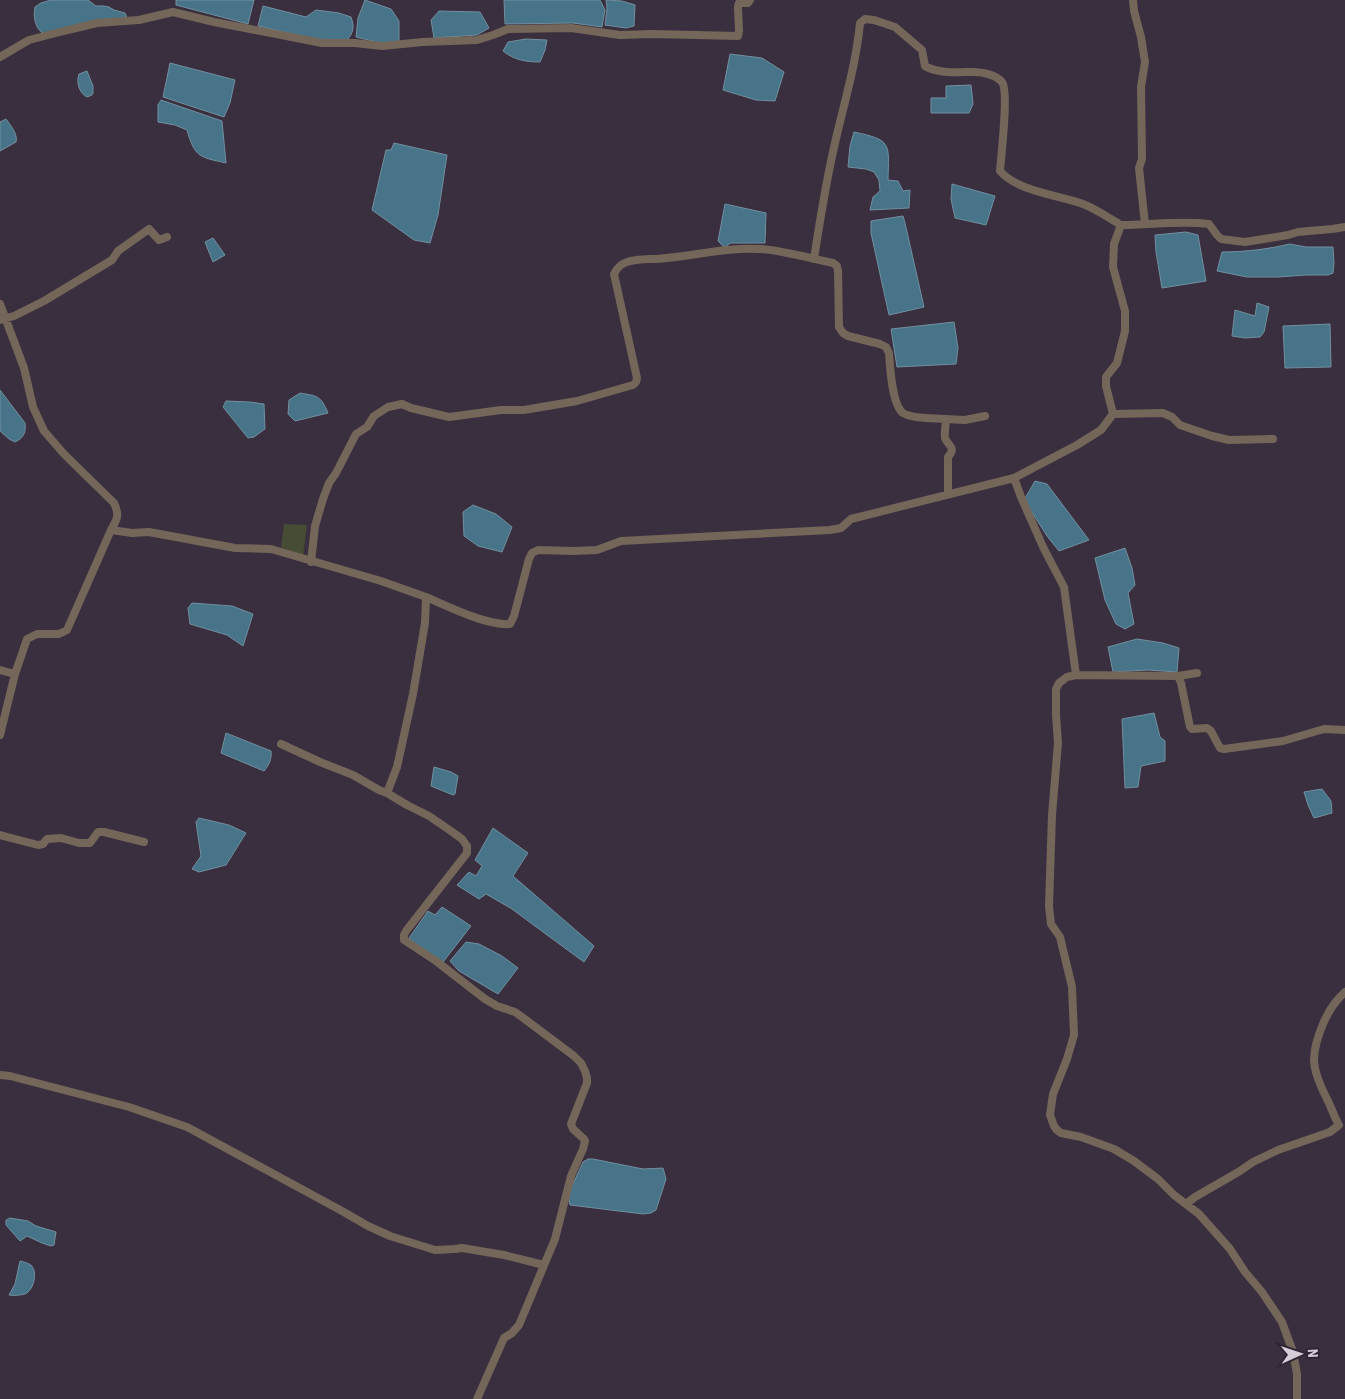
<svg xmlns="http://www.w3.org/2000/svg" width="1345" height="1399" font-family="'Roboto Condensed',sans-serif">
  <rect width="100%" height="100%" fill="#3a2f3e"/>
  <path fill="#474c35" d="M284 524 307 525 303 556 281 547Z"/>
  <path fill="#477488" stroke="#728fa0" d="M51 0H88L96 6H104L109 7 114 10 125 13 128 20 44 34C35 29 33 17 35 7L41 3Z
    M176 0H254L248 24 176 5Z
    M365 0 391 9 399 21V41L384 44 356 37 358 18Z
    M504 0H600L605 10 602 27 573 23 505 24Z
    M606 0 622 1 635 5 634 26 626 28 605 25 607 9Z
    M263 6 306 17 316 10 339 13 351 17C355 28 353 32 347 41L315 39 258 26Z
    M439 11 480 12 489 28 477 35 434 38 431 20Z
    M526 39 547 40 545 50 540 62C526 62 514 60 503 51L508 42Z
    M730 54 762 58 784 72 775 101 756 100 723 90Z
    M170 63 235 80 230 103 224 117 163 97Z
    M87 71 93 86V93L92 95 87 97C79 93 76 82 79 74Z
    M971 85 973 104 969 113H931V98H946V86Z
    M161 100 222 121 226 163C200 157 195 158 187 130L175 125 158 122V105Z
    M6 119C11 126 18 134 16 142L0 151V122Z
    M854 132C892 140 889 143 888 180L898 181 903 191 910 190 909 208 870 210 873 197 880 191 879 180 874 172 866 169 848 167 850 146Z
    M394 143 447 155 438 215 430 243 414 240 372 210 386 150H391Z
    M952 184 995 196 986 225 955 218 951 199Z
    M725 204 766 213 765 243H730L725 248 718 241Z
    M903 216 905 223 924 307 889 315 871 233V221Z
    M1186 232 1198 235 1206 281 1162 288 1156 252 1155 235Z
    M213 238 225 255 213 262 205 242Z
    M1290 244 1306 247H1333L1334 263 1333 273 1328 275H1306L1278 277H1247L1217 271 1222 252C1246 252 1268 249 1290 244Z
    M1257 303 1269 307 1264 332 1260 337 1245 338 1232 336 1235 310 1255 316Z
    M954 322 958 348 956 364 897 367 891 329Z
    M1330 324 1331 367 1285 368 1283 326Z
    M0 390 25 423C26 432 24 438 15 442L9 439 0 431Z
    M300 393C318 396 321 396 328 413L295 421 288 414 289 400Z
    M226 401 250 402 264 404 265 429 254 437 248 438 223 407Z
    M1035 481 1047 484 1089 540 1059 551 1047 536 1024 500Z
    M473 505 496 514 512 527 502 552 478 546 464 536 463 512Z
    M1125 548 1132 568 1135 585 1128 593 1134 624 1125 629 1116 624 1105 600 1095 558Z
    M192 603 232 606 253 614 243 646 227 635 190 624 188 608Z
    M1137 639 1163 643 1179 648 1177 672 1147 670 1113 672 1108 647Z
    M1154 713 1160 737 1165 741V761L1141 766 1138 787 1125 788 1122 719Z
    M226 733 271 751C272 759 269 765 264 771L221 753Z
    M434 767 451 772 458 776 455 794 453 795 431 786Z
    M1322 789 1331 801 1332 813 1314 818 1308 805 1304 792Z
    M199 818 229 825 246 833 226 865 199 872 192 869 201 856 196 822Z
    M493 828 528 853 513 876 594 946 584 962 558 943 512 909 486 894 479 899 457 885 469 872 476 876 482 866 475 860Z
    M442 907 471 926 443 962 413 942 409 938 428 911 435 915Z
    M466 942 479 944 502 956 518 968 498 994 459 971 450 961Z
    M588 1159H593L643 1169 663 1168 666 1179 656 1210 651 1213 643 1214 570 1205 568 1195 583 1162Z
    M10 1218 28 1221 36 1226 56 1232 54 1245 51 1246 42 1243 27 1236 20 1241 6 1225V1220Z
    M20 1261C24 1262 28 1263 31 1265 38 1272 34 1290 25 1294 21 1295 14 1296 9 1295L15 1284Z"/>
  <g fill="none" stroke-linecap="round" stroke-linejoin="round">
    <path stroke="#746659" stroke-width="8" d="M1133 0 1134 11 1141 37 1145 62 1141 87 1142 159 1139 168 1145 224
      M0 57 29 40 56 33 97 23 139 20 173 12 214 22 322 43H355L382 46 423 42 477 40 493 35 508 29 571 28 620 35 653 34 738 36 739 31 738 7 739 3H748L750 0
      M814 259C820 220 826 181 835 143 844 103 856 65 860 23L865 19 874 20 895 27 922 50 925 66C938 74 958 72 974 72 983 72 996 75 1002 82 1009 91 1001 157 1000 171 1017 191 1058 195 1083 204 1096 209 1109 218 1121 225
      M0 304 24 368 33 407 44 431 64 454 114 503C120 516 117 519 111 530L132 533 149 532 235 548 271 549 381 581 426 597 425 623 413 694 397 767 387 793 379 790 353 775 320 762 281 744
      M0 320 14 316 44 301 112 260 118 251 149 229 159 240 167 237
      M1113 414 1163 413 1172 417 1180 425 1212 436 1229 440 1273 439
      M946 419 965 420 985 416
      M1014 478 1021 497 1044 549 1064 587 1076 675 1178 676 1197 673
      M311 562 315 526 323 499 329 483 336 473 356 434 367 427 374 416 388 407 402 404 411 408 449 417 501 410H524L577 401 633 385 636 382 637 378 614 274C617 268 620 264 627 262 639 258 653 260 666 258 699 255 727 247 761 249 785 251 809 258 833 263L837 266 838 271 839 327 843 333 848 336 880 344 886 347 889 353C890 367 892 405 903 413 912 419 935 418 946 419 946 425 944 433 945 438 948 447 957 446 948 457V494
      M426 597C447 606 487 626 510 624L514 616 529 559 532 553 538 550 573 551 597 550 621 541 830 530 841 528 851 519 1014 478 1077 445 1101 430 1113 414 1106 386V377L1117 363 1125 331V311L1113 267 1114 244 1121 225C1151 225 1180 220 1209 224L1217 235 1221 239 1245 242 1288 235 1298 232 1332 229 1345 227
      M0 670 15 674
      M1076 675 1067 677 1059 683 1056 689V715L1058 743 1052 815 1049 906 1051 924 1060 937 1072 987 1074 1035 1067 1059 1053 1094 1050 1115 1054 1126 1057 1130 1061 1133 1081 1137 1114 1149 1134 1161 1158 1179 1174 1195 1199 1214 1230 1249 1245 1272 1262 1292 1282 1322 1293 1352 1297 1374V1399
      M1178 676 1181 683 1190 727 1192 729 1207 728 1211 731 1220 748 1224 749 1283 741 1324 729 1345 730
      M0 735 15 674 27 639 37 634H59L67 630 111 530
      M387 793 407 805 429 816 451 831 462 839 467 846V853L406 931 404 935V940L436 961 485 999 497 1006 515 1012 522 1017 574 1056 581 1063 585 1071 587 1078V1083L571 1124 573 1129 584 1139 585 1141 583 1149 571 1176 555 1239 519 1325 512 1333 504 1338 477 1399
      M0 835 38 845 43 844 47 839 61 838 79 843H90L98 832H104L144 842
      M0 1075 10 1076 129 1107 187 1127 342 1211 368 1226 390 1236 435 1250 455 1249 462 1248 504 1255 544 1265
      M1186 1204 1195 1197 1240 1171 1253 1162 1278 1150 1330 1132 1339 1125C1334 1117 1332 1109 1328 1101 1312 1070 1309 1057 1323 1024 1328 1012 1335 1001 1345 992"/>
  </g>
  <g transform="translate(1300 1354) rotate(87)" stroke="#2f2534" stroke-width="4" paint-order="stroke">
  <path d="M0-4L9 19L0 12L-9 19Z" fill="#d5ced8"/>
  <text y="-8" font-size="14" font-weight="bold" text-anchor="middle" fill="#d5ced8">N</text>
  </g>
</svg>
